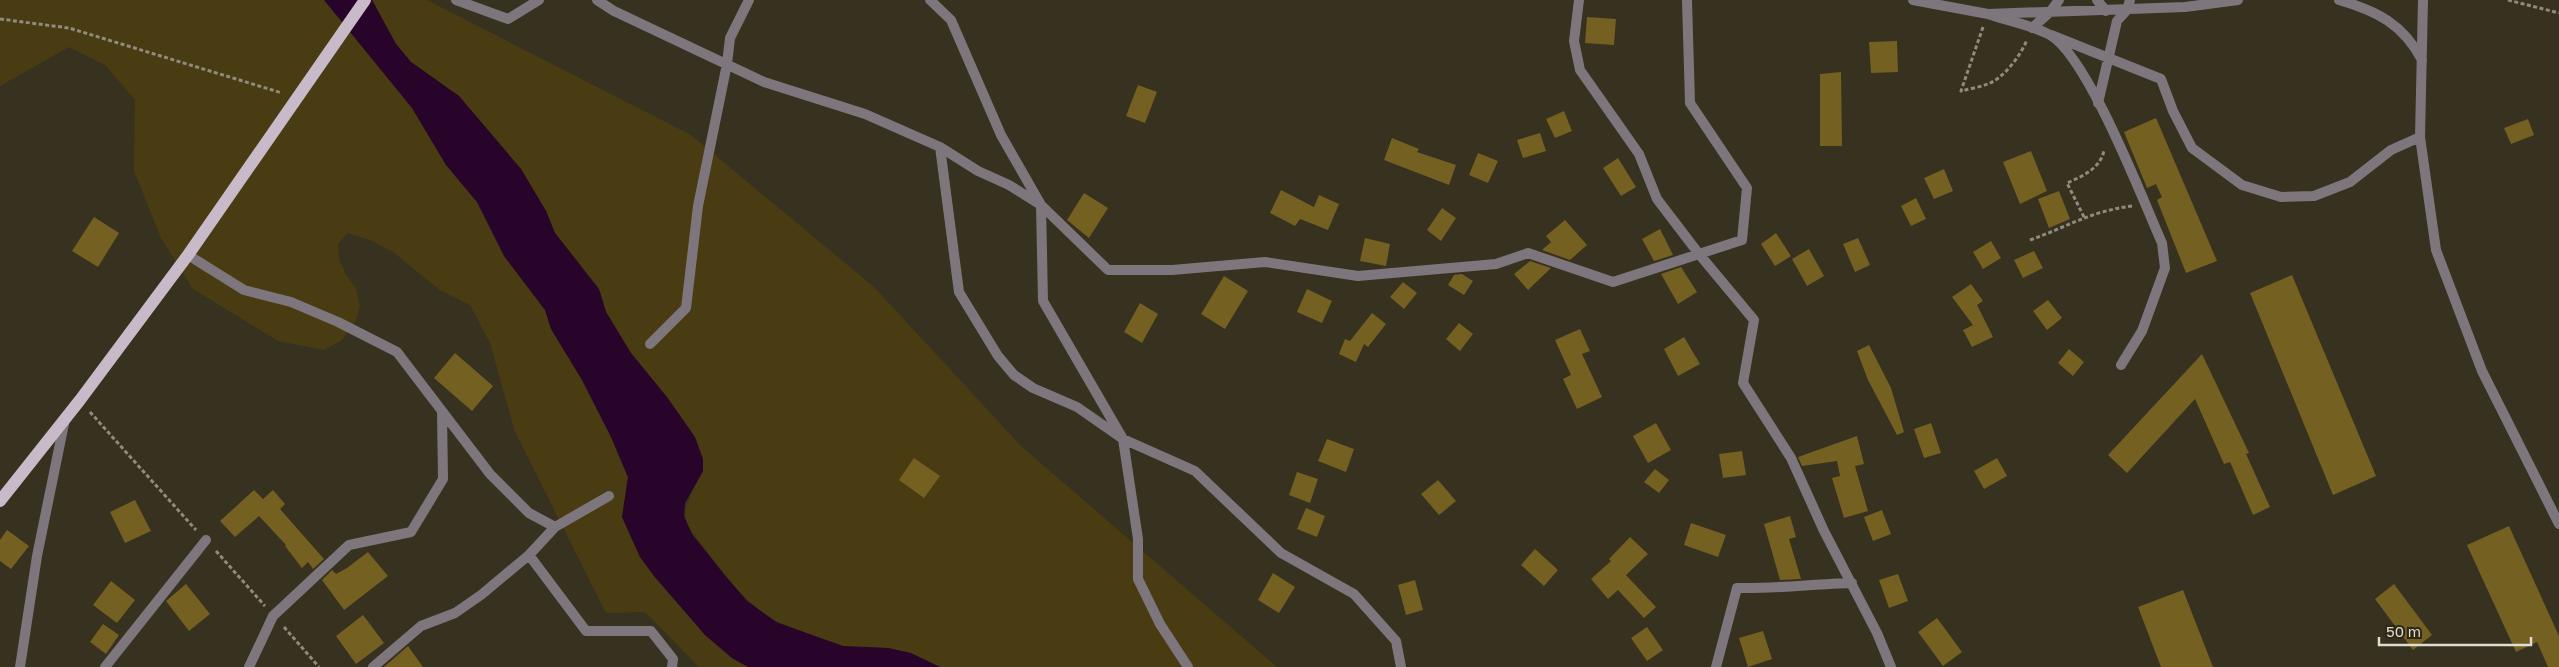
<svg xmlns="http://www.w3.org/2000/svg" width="2559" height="667" font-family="'Golos Text',sans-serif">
  <rect width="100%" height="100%" fill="#37311f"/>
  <path fill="#4a3c12" d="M0 0H324L412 108 446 165 477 202 504 256 545 310 551 329 582 380 611 437 628 478 622 517 640 557 654 576 705 635 732 658 748 667H699L645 612 606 613 515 432 490 343 470 305 441 291 393 252 372 241 348 233 338 244 339 259 346 275 356 288 360 307 355 322 342 340 324 350 278 341 193 289 161 238 134 171 135 100 105 65 69 47 0 86Z
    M372 0H427L691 135 874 287 1022 447 1277 667H940C923 659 906 650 887 648 873 646 859 648 845 646 835 645 825 640 816 637 763 620 746 603 713 559 679 515 677 521 703 471L688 426 631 353 606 312 599 289 555 233 546 211 521 169 459 96 411 62 396 44Z"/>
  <path fill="#28032a" d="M324 0H372L396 44 411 62 459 96 521 169 546 211 555 233 599 289 606 312 631 353 667 397 695 437 703 459V471L685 503 684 516 692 534 723 573 747 601 776 622 843 646 888 648 911 653 940 667H748L732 658 705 635 654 576 640 557 622 517 628 477 611 437 582 380 551 329 545 310 504 256 477 202 446 165 412 108Z"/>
  <path fill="#746021" d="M1587 17 1616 19 1614 45 1585 43Z
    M1897 41 1898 72 1871 73 1869 42Z
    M1841 72 1842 146H1820V74Z
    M1138 85 1157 92 1145 123 1126 116Z
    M1564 111 1572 131 1555 138 1546 119Z
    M2156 118 2217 261 2186 273 2157 200 2162 197 2156 184 2147 188 2124 132Z
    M2528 119 2534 135 2511 144 2504 128Z
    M1540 133 1546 151 1523 158 1517 140Z
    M1392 138 1419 149 1417 152 1456 165 1449 185 1384 160Z
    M2031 151 2047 191 2020 204 2003 162Z
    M1478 153 1498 161 1488 183 1469 175Z
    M1618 158 1636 187 1621 196 1603 168Z
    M1944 169 1953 191 1934 199 1924 178Z
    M1281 190 1314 207 1319 195 1339 204 1328 230 1300 219 1295 226 1270 213Z
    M2059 191 2070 219 2049 228 2038 199Z
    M1084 193 1108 208 1089 238 1067 220Z
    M1916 198 1926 219 1911 226 1901 206Z
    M1442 208 1456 218 1441 241 1427 230Z
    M94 217 119 233 98 267 72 251Z
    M1565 220 1587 245 1570 260 1542 250 1551 242 1546 236Z
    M1660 229 1673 255 1654 261 1642 239Z
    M1776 233 1791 256 1775 266 1761 244Z
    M1365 238 1390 244 1386 266 1360 261Z
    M1858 238 1870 265 1855 272 1843 244Z
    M1991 241 2001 258 1983 269 1973 252Z
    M1809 249 1824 276 1807 286 1792 259Z
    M2034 251 2043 268 2023 278 2014 260Z
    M1530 261 1551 268 1528 290 1514 274Z
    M1681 267 1697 292 1678 304 1661 274Z
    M1462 274 1473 281 1464 295 1448 285 1454 275Z
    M2292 275 2376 476 2333 495 2250 293Z
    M1224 276 1248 291 1225 329 1201 314Z
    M1403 282 1417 293 1404 309 1390 297Z
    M1971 284 1983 301 1977 305 1993 337 1972 347 1963 330 1973 325 1952 297Z
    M1307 289 1332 301 1322 323 1297 312Z
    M2048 300 2062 318 2047 330 2033 311Z
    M1140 303 1158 314 1142 343 1124 332Z
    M1372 313 1386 324 1368 347 1364 344 1356 362 1339 354 1345 339 1350 341Z
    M1459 323 1473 334 1460 351 1446 339Z
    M1580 329 1590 351 1582 354 1602 397 1577 409 1563 379 1571 375 1555 340Z
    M1684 337 1700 364 1678 376 1664 349Z
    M1869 345 1891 388 1904 432 1897 435 1868 380 1857 351Z
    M2069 349 2084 362 2073 376 2058 363Z
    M455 353 493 386 472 411 434 378Z
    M2202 354 2249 453 2246 454 2270 507 2253 515 2230 462 2224 464 2195 399 2127 473 2108 455Z
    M1656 423 1671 450 1648 463 1633 436Z
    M1931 423 1941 453 1924 458 1914 429Z
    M1857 436 1864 464 1855 466 1868 511 1844 518 1832 478 1840 476 1837 461 1802 466 1798 457Z
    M1327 439 1354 449 1346 472 1318 461Z
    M1742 451 1746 475 1723 478 1719 454Z
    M914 458 940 476 924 498 899 480Z
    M1997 458 2007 476 1984 489 1974 471Z
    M1655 469 1669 480 1659 493 1644 482Z
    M1297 472 1318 479 1310 503 1289 495Z
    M1438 480 1456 501 1439 515 1421 494Z
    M254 490 263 499 273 490 285 504 280 509 324 559 313 569 308 562 302 568 285 546 286 545 259 516 235 537 220 521Z
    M135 500 151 531 125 543 110 512Z
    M1306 508 1325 516 1317 537 1297 529Z
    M1882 510 1891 534 1873 541 1864 517Z
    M1790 516 1796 537 1789 539 1801 579 1780 580 1764 524Z
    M1691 523 1726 535 1718 557 1684 545Z
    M2509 526 2559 636V667H2548L2537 642 2516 652 2467 545Z
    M7 530 29 546 11 569 0 561V540Z
    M1630 537 1648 554 1626 575 1656 607 1644 618 1618 590 1608 599 1591 579 1611 561 1609 559Z
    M1535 549 1558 570 1544 586 1521 565Z
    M368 552 388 576 344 610 322 580 332 570 336 574 347 568Z
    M1273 573 1295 587 1279 613 1258 600Z
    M1898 574 1908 601 1889 608 1879 580Z
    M1415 580 1423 610 1406 615 1398 585Z
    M111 581 135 600 117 623 93 605Z
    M186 584 210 614 189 631 166 601Z
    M2394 584 2432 635 2413 650 2375 599Z
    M2183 590 2213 667H2161L2138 607Z
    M363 615 384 643 356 664 336 636Z
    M1937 618 1962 652 1943 666 1918 632Z
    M103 624 119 635 106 654 90 642Z
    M1647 627 1663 650 1647 661 1631 638Z
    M1763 631 1772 659 1748 667 1739 638Z
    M408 646 423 667H384Z"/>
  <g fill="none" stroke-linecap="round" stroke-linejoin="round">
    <path stroke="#908b7d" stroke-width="3" stroke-dasharray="4 2.5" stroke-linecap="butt" d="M2508 0 2559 13
      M0 19 69 28 282 93
      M1983 27 1961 91C1969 89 1980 87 1988 84 2005 77 2020 56 2027 40
      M2084 217 2067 183C2083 176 2101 168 2104 150
      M2030 240C2067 227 2091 211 2132 206
      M90 412 196 530
      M216 551 265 606
      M284 627 319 667"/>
    <path stroke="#7d767d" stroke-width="10" d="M456 0 508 19 539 0
      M597 0 614 11 764 82 865 114 940 147 978 171 1009 185 1041 205 1108 270H1172L1265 262 1358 276 1496 264 1528 253 1613 282 1742 240 1747 188 1690 103 1687 0
      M930 0 951 20 1001 135 1041 205 1043 301 1123 439 1138 539V579L1160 624 1188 667
      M1579 0 1574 41 1580 70 1639 154 1657 199 1699 254 1754 320 1743 383 1791 458 1824 531 1877 633 1891 667
      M1913 0 1988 14 2185 7 2238 0
      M2097 0 2106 11
      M2339 0C2377 11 2403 24 2422 60
      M2423 0 2420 137 2436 250 2482 371 2559 524
      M1988 14C2008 21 2032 25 2050 35 2088 57 2142 198 2162 243L2165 268 2142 331 2121 365
      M2032 28 2050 12 2059 0
      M2051 35 2161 79 2173 111 2192 148 2242 185 2281 197 2314 196 2350 182 2391 150 2420 137
      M2098 103 2117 21 2127 10 2130 0
      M940 147 959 292 998 356 1014 375 1033 388 1077 407 1123 439 1195 471 1281 553 1354 594 1396 641 1401 667
      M188 255 244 290 291 302 338 322 397 352 490 474 529 513 555 527
      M650 344 686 308 698 206 727 64 730 38 749 0
      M529 555 586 631H651L673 659 672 667
      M20 667 37 556 65 419
      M105 667 206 540
      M249 667 273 616 349 545 411 532 443 479 442 411
      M373 667 421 626 455 613 481 595 529 555 555 527 609 496
      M1716 667 1737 588C1775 589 1813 584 1852 583"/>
    <path stroke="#c9bac9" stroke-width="12" d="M0 501 80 400 188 255 365 0"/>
  </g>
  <path d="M2379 637v8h152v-8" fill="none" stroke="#dfdcd1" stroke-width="2.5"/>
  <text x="2386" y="637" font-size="15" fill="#dfdcd1" stroke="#2d2715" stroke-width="4" paint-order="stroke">50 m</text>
</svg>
